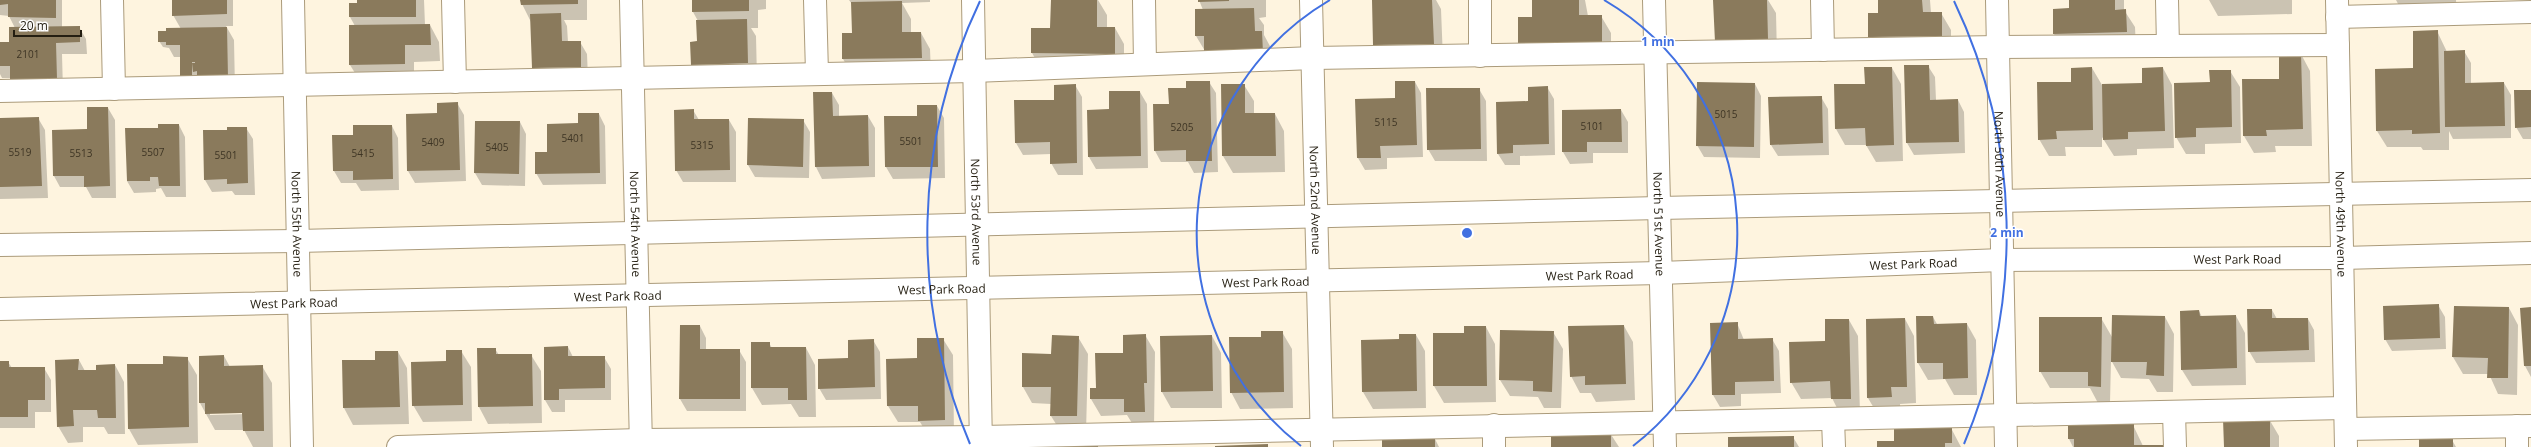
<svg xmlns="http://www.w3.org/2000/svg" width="2531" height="447" font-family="'Open Sans',sans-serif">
  <rect width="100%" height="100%" fill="#fef4df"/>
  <path fill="#0003" fill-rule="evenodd" d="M0 0H62V27H79L86 39 87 54H62L63 91 11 78H2L0 74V43H10L15 28 9 16 0 15Z
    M173 0H233V26H226L234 40 235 90H188L181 57H174L169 48 163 47 159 41 165 32 181 29 173 15Z
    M358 0H424L425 25H430L439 42 440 61 414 62V81H360L350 65 355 26 350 17V4H358Z
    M521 0H587V20H564L567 26 568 42H580L587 54 588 78 540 80 533 68 531 22 522 4Z
    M693 0H766V9L758 10V28H751L756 36 757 79 702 81 692 64 698 42V21L693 12Z
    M849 0H930V2L902 3 911 19V33H921L930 49 931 74 853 76 843 59V34H853L852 4Z
    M1048 0H1098L1107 15V28H1115L1124 44V70H1042L1032 53V29H1051L1052 0Z
    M1199 0H1266V17L1259 18 1264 25V35L1271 48 1272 69 1205 51 1196 36 1203 10Z
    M1373 0H1436L1441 9 1443 60 1384 62 1374 45Z
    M1533 0H1585L1588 16H1601L1611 33V59L1533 18Z
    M1714 0H1768L1776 13 1777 56 1725 58Z
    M1879 0H1930L1931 13H1941L1951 30V52L1879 53 1869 37 1879 14Z
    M2070 0H2124V10L2135 27 2136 48 2064 50 2054 34 2070 9Z
    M2209 0H2292V14L2218 16Z
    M2396 0H2456L2457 16 2405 17Z
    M2437 31 2447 52 2464 51 2471 63V84L2504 83 2511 95V138L2453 139 2449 131V150H2423L2421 147H2387L2377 131Z
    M2301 54 2310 71 2312 146H2275L2276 152 2254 153 2244 136 2280 80Z
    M1928 66 1935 77 1936 100H1958L1964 112 1965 153 1914 155 1907 143Z
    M1892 68 1901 84 1903 161 1876 162 1866 145H1845L1836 129 1866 85Z
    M2092 68 2102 85 2143 84 2163 68 2172 85 2174 148 2137 149V155L2114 156 2102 137V147H2065L2066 156H2049L2039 139 2072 83Z
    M2230 71 2240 87 2241 143 2205 144V154H2186L2176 137 2211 83Z
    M1209 82 1216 93 1218 172 1194 173 1188 162H1161L1155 151 1170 105 1187 89Z
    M1415 82 1421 93 1423 157 1387 158V169L1365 170 1358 158 1356 100 1396 99Z
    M1755 84 1761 96 1760 158 1704 157 1697 145Z
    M1075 85 1082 97 1083 175H1058L1051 163V154L1023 155 1016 143 1055 101Z
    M1222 85H1244L1254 101V114H1275L1284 131 1285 172 1233 173 1223 156Z
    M1547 87 1554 99 1555 155 1520 156V165H1505L1498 154 1529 102Z
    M1479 89 1486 101 1487 161H1435L1428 149Z
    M2531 91V139H2523L2516 127Z
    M1140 92 1147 104 1148 168 1096 169 1089 157 1110 110Z
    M832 93 839 105V117L868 116 875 128V177L822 179 816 167Z
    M1821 97 1828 109 1829 155 1778 156 1771 145Z
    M457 103 464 115 466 181 415 183 408 171 438 114Z
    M937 106 944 118 945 178 893 179 886 167 885 117H918Z
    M108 108 115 120 116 198H92L86 187H60L54 176Z
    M693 110 699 120H729L736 132V182H683L676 170Z
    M1621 110 1628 122V153H1593V163L1570 164 1563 152Z
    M599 114 605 126 606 184 543 185 536 173 548 153 579 124Z
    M38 118 45 130 48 198 0 199V119Z
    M749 119 803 120 810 132 809 178 755 177 748 165Z
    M520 122 526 134 525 186 482 185 475 173Z
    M179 125 185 137 186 197H166L161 188 156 189V192L134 193 127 181 159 129Z
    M392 126 398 138 399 190 361 191 356 183H341L334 171 333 136H354Z
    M246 128 253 139 255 195H235L232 191 212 192 205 180 228 131Z
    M2438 305 2445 317 2446 349 2392 351 2385 339Z
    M2509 308 2518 325 2517 395 2498 394 2489 374H2463L2453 357Z
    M2531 308V377L2525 366 2521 309Z
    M2272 310 2277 319H2308L2314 330 2315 362 2256 363 2249 351Z
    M2199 311 2202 317 2236 316 2245 333 2246 385 2192 386 2182 370Z
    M1933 317 1937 324H1967L1976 340 1977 395H1954L1945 379 1928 380 1918 363Z
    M2165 317 2174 334 2173 392H2157L2149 379 2121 378 2111 360 2110 403H2098L2090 388H2050L2040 371 2101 318 2112 337Z
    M1905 319 1914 336 1916 403 1900 404 1901 414 1878 415 1868 398Z
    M1849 320 1858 336 1860 415 1841 416 1832 398 1801 399 1791 382Z
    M1737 323 1744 340 1772 339 1779 351 1781 393 1741 394V406L1720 407 1713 395Z
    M700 326 706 338V350H739L746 362V411H687L680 399Z
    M1624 326 1633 342 1635 400 1596 402 1591 393H1580L1571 376Z
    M1486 327 1495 344 1496 402 1444 403 1434 386V334H1465Z
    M1282 332 1292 349 1293 408 1240 409 1231 392 1262 338Z
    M1553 332 1563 349 1561 408H1544L1538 397 1510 396 1500 380Z
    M1145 335 1155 352 1154 428H1135L1127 415 1101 416 1091 399V389H1097L1125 354Z
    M1416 335 1425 351 1426 408 1373 409 1363 392 1362 341 1400 340Z
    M1212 336 1221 353 1222 408H1171L1162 392Z
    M1078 337 1088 354 1086 433 1061 432 1051 416V404L1032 403 1023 387 1052 355Z
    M943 339 953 355 954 437H929L920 422H898L888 406 918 359Z
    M873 340 880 352 881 399 826 400 819 388 849 359Z
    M769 343 772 348H806L815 365 816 417H799L791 404 762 405 752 388Z
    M568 347 573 357H604L611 369V400H565V412H552L545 400V348Z
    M495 349 499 355H531L541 371 542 423 488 424 479 407Z
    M461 351 471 367 472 421 423 422 413 405 447 362Z
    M398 352 407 368 409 424 353 425 344 408 343 361H376Z
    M224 356 230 367 262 366 272 383 273 447H253L244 430H215L206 414 200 403ZM247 412V414L210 415V413Z
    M187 358 197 375 198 443 138 445 129 429 164 365Z
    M79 360 85 371H98L115 365 124 382 125 434H108L104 427H83V442L68 443 58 426Z
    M0 362H8L12 368H44L51 380V412H35V428H0Z
    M2269 419 2279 436V447H2225Z
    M2069 425H2133L2143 446 2167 447H2073L2069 439Z
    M1951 428 1961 447H1878L1895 442Z
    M1610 433 1619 447H1552Z
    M1793 437 1799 447H1729Z
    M1435 439 1439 447H1383Z
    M2452 440 2456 447H2420Z"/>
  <path fill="#8a7a5c" d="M0 0H56V18L8 17V4L0 5Z
    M172 0H227V14L172 16Z
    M357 0H416V17H349V3H357Z
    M520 0H578V4L521 5Z
    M692 0H749V11L692 12Z
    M1051 0H1097V27H1115V54L1031 53V28H1050Z
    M1198 0H1229V1L1198 2Z
    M1372 0H1432L1434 44 1373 45Z
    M1532 0H1579V15H1602V43L1518 44V17H1532Z
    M1713 0H1767L1768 39 1715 42Z
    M1878 0H1922L1923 12H1942V36L1868 37V13H1878Z
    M2069 0H2115V10L2126 9 2127 32 2053 34V9L2069 8Z
    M902 1V32H921L922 58 842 59V33H852L851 2Z
    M1254 8 1255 31H1262L1263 53 1204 54V36H1195V9Z
    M561 13 562 41H581V67L532 68 530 14Z
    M747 19 748 63 691 65 690 42 697 41 696 20Z
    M430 24 431 45H405V64L349 65V25Z
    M80 26V42L56 43 57 79 10 80V66H0V42H9V27Z
    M227 27 228 78 197 79V71L193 72 192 63H195V51V62H192V78H180V45H166V42H158V31H166V28Z
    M2438 30 2440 133 2412 134V130L2376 131 2375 69 2413 68V31Z
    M2465 50V83L2504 82 2505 126 2445 127 2444 51Z
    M2301 53 2303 129 2266 130 2267 136H2243L2242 79H2279V54Z
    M1904 65H1929L1930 100 1958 99 1959 142 1906 143Z
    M1864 67H1892L1894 145 1866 146 1865 128 1835 129 1834 84H1865Z
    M2092 67 2093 130 2056 131 2057 139 2038 140 2037 82H2071V68Z
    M2163 67 2165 131 2128 132V139L2103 140 2102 84 2142 83V68Z
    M2209 70H2231L2232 127 2196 128V137L2175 138 2174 83 2210 82Z
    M1186 81H1210L1212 161H1186V150L1154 151 1153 104H1169L1168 88H1186Z
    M1395 81H1415L1417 145 1380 146 1381 158H1357L1355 99 1395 98Z
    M1697 82 1755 83 1754 147 1696 146Z
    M1076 84 1077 163 1050 164V142L1015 143 1014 100H1054V85Z
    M1221 84H1245V113H1275L1276 156H1222Z
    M1548 86 1549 144 1513 145V153L1497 154 1496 102 1528 101V87Z
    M1426 88H1480L1481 149 1427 150Z
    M2514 90H2531V127L2515 128Z
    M1109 91H1140L1141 156 1088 157 1087 110 1109 109Z
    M813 92H832L833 116 868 115 869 166 815 167Z
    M1822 96 1823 143 1770 145 1768 97Z
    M458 102 460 170 407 171 406 114 437 113V103Z
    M917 105H937L938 167H885L884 116H917Z
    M87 107H108L110 186 84 187V176H53L52 130 87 129Z
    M694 109V119H729L730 170 675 171 674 110Z
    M1621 109 1622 142H1587V152H1562V110Z
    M578 113H599L600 173 535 174V152H547V124L578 123Z
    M39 117 42 186 0 187V118Z
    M748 118 804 119 803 167 747 165Z
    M475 121H520L519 174 474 173Z
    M158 124H179L180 186H159L158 177H150V181H127L125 128H158Z
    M353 125H392L393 179 353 180V171H333L332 135H353Z
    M227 127H247L248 183 227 184V179L204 180 203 130H227Z
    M2439 304 2440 338 2384 340 2383 306Z
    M2454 306 2509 307 2508 378H2487L2488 358 2452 357Z
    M2531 307V366H2524L2520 308Z
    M2247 309H2272V318H2308L2309 350 2248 352Z
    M2199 310 2200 316 2236 315 2237 368 2181 370 2180 311Z
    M2112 315 2165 316 2164 376 2146 375 2147 362H2111Z
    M1916 316H1933L1934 324 1967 323 1968 378 1943 379V363H1917Z
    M2039 317H2102L2101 387 2088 386V372H2039Z
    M1905 318 1907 387H1891L1892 397 1867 398 1866 319Z
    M1825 319H1849L1851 399H1831L1830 381 1790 383 1789 342 1825 341Z
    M1738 322V339L1773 338 1774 381 1735 382V395H1712L1710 323Z
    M680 325H700V349H740V399H679Z
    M1624 325 1626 384 1585 385V376L1570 377 1568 326Z
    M1464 326H1486L1487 386H1433V333H1464Z
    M1500 330 1554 331 1552 392 1533 391V381L1499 380Z
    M1261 331H1283L1284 392 1230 393 1229 337H1261Z
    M1146 334 1147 383H1144L1145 412H1124V399H1090V388H1096L1095 353H1123V335Z
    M1399 334H1416L1417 391 1362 392 1361 340 1399 339Z
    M1052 335 1079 336 1077 416H1050L1051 387H1022V353L1051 354Z
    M1212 335 1213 391 1161 392 1160 336Z
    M917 338H944L945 420 918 421V406H887L886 359 917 358Z
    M874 339 875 387 818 389V359L848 358V340Z
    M751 342H770V347H806L807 400H788V388H751Z
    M568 346V356H605V388L559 389V400H544V347Z
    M477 348H496V354H532L533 406 478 407Z
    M446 350H462L463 405 412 406 411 362 446 361Z
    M375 351H398L400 407 343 408 342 360H375Z
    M224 355V366L263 365 264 431H243L242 413 205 414V403H199V356Z
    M163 356 188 357 189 427 128 429 127 364H163Z
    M79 359 78 370H96V365L115 364 116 418H98L97 410H73L74 426 57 427 55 360Z
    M0 361H9V367H45V400H28V417H0Z
    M2270 418V447H2224L2223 419Z
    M2068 424H2134V445H2167V447H2074V439H2068Z
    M1952 427V443H1945V447H1877V441H1894V428Z
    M1611 432V447H1551V433Z
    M1794 436V447H1728V437Z
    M1435 438V447H1382V439Z
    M2419 439H2453V447H2419Z
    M1098 444V447H1041V445Z
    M1268 444V447H1215V446Z"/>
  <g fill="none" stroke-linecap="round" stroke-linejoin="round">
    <g stroke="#ab9b7b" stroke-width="24">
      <g id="minor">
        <path d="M112 0 114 89"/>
        <path id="s1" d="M293 0 302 447"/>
        <path d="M453 0 455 82"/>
        <path id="s2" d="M631 0 641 447"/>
        <path d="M815 0 817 73"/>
        <path id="s3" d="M973 0 981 447"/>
        <path d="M1144 0 1145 64"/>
        <path id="s4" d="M1311 0 1322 447"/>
        <path d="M1480 0V56"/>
        <path id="s5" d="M1654 0 1665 447"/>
        <path d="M1822 0 1823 50"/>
        <path id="s6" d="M1997 0 2006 447"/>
        <path d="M2167 0 2168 46"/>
        <path id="s7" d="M2337 0 2346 447"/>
        <path d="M2337 17 2531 12"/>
        <path d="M0 91 974 71 1313 58 1998 47 2338 45"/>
        <path d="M0 245 298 241 1659 208 2531 190"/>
        <path id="s8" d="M0 309 1660 273 2002 260 2342 258 2531 253"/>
        <path d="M2174 412 2175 447"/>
        <path d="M1833 419 1834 447"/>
        <path d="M1494 425V447"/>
        <path d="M2517 426V447"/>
        <path d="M2346 429 2531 426"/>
        <path d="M398 447 640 440 981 437 2345 408"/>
      </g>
    </g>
    <use href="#minor" stroke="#fff" stroke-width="22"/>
  </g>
  <g fill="none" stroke="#4170e1" stroke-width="2">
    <path d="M1301 446A270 270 0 0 1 1330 0M1604 0A270 270 0 0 1 1633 446"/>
    <path d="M970 444A540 540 0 0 1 980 1M1954 1A540 540 0 0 1 1964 444"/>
  </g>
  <g text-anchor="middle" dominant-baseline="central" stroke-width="3" stroke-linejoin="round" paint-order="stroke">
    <g font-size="10" fill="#3e3524">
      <text x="28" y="54">2101</text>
      <text x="1726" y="114">5015</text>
      <text x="1386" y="122">5115</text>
      <text x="1592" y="126">5101</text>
      <text x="1182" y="127">5205</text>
      <text x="573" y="138">5401</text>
      <text x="911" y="141">5501</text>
      <text x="433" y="142">5409</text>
      <text x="702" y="145">5315</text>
      <text x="497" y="147">5405</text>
      <text x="20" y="152">5519</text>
      <text x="153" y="152">5507</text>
      <text x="81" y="153">5513</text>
      <text x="363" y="153">5415</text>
      <text x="226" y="155">5501</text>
    </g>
    <g font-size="12" fill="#241e11" stroke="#fff">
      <text stroke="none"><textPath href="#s6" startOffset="164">North 50th Avenue</textPath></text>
      <text stroke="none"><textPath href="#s4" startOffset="200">North 52nd Avenue</textPath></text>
      <text stroke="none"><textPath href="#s3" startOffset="212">North 53rd Avenue</textPath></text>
      <text stroke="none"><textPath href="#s1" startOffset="224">North 55th Avenue</textPath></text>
      <text stroke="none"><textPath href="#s2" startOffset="224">North 54th Avenue</textPath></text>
      <text stroke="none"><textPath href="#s5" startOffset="224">North 51st Avenue</textPath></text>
      <text stroke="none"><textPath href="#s7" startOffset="224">North 49th Avenue</textPath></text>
      <text stroke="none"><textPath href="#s8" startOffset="2238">West Park Road</textPath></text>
      <text stroke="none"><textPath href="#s8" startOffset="1914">West Park Road</textPath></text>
      <text stroke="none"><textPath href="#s8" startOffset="1590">West Park Road</textPath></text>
      <text stroke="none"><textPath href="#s8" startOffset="1266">West Park Road</textPath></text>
      <text stroke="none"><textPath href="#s8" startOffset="942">West Park Road</textPath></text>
      <text stroke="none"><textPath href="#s8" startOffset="618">West Park Road</textPath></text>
      <text stroke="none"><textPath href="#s8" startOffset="294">West Park Road</textPath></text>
    </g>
  </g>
  <circle cx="1467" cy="233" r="6" fill="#4170e1" stroke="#fff" stroke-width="2"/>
  <g font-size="12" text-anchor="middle" font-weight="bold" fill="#4170e1" stroke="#fff" stroke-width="3" stroke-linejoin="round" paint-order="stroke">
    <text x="1658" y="46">1 min</text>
    <text x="2007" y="237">2 min</text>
  </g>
  <path d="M14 30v6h67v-6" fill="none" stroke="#241e11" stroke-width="2"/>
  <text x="20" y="30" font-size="12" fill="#241e11" stroke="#ffffff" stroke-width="3" paint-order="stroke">20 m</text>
</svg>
